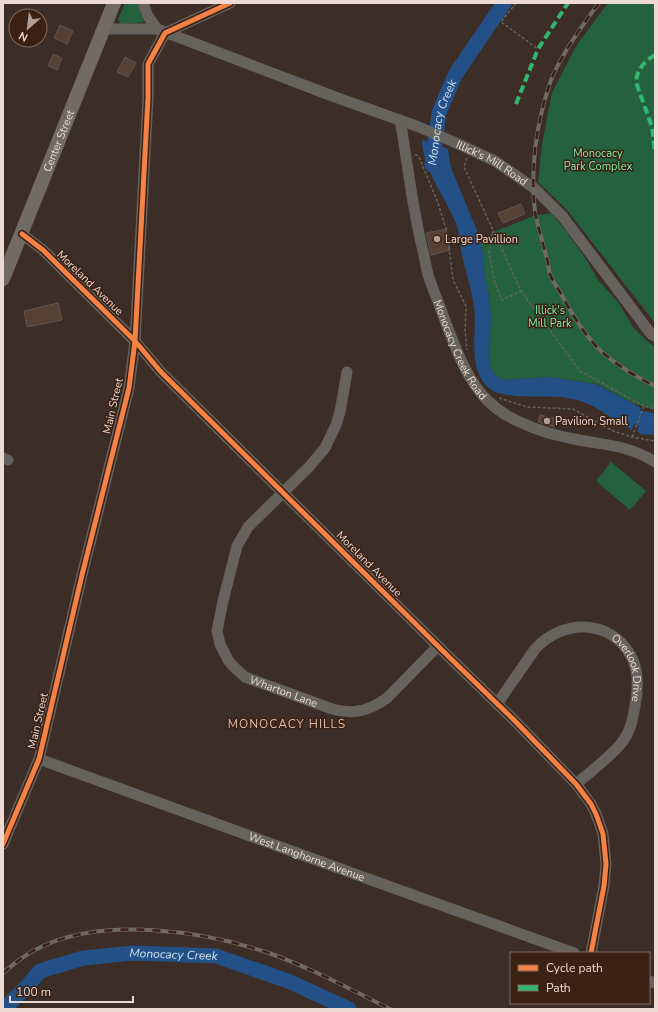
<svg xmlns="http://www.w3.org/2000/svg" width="658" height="1012" font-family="'Nunito Sans',sans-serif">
  <rect width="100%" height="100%" fill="#3c2e26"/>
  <path fill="#24623e" d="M125 3H137L144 22 124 24 120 23 118 20Z
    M608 3H655V323L567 210 538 182 542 144 552 93 576 46Z
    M551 213 567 232 587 261 598 280 618 302 633 327 647 341 655 347V409L634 404 597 384 549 377 506 380 500 378 495 375 491 369 489 361 490 324 489 296 485 279 483 256 480 243C488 237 496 229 507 227L533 216Z
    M611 462 646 491 630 510 596 481Z"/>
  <path fill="#235086" d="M422 140 448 149 451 168 478 233 483 253 485 279 488 290 491 317 489 361 491 369 495 375 500 378 506 380 549 377 596 384 641 408 632 430C627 427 621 424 616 421 603 412 593 404 577 400 571 399 565 397 559 397 543 396 506 398 493 391 465 373 478 333 474 306 471 285 463 265 460 244 459 238 459 232 457 226 447 199 423 171 422 140Z
    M645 411 655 414V435L640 434 637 431Z"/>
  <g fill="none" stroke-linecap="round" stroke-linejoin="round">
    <g stroke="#235086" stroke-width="15">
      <path id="s1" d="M432 165 439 113 455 75 504 3"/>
      <path d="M619 410 655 424"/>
      <path id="s2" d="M9 1009V1004L28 985 40 971 83 958 133 953 216 956 288 981 349 1009"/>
    </g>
  </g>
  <path fill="#564235" stroke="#60534d" d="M60 25 73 31 67 44 54 38Z
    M53 54 62 58 57 70 48 66Z
    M125 57 136 63 128 77 117 72Z
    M521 204 525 214 503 223 498 213Z
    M446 229 450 250 431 255 426 233Z
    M58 303 62 320 27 327 24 311Z
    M540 415 557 419 554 427 538 422Z"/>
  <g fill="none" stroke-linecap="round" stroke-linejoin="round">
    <path stroke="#67615c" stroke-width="1.5" stroke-dasharray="3 2" stroke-linecap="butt" d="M516 3 501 22 538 49
      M415 155H417L419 157 438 203 447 232 453 280 466 306 465 331 467 350
      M467 158 464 167 521 291 580 371 644 406 655 409
      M493 231 489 253 495 283 502 300 521 291
      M499 398 527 407 573 409 613 431 632 437 655 441
      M632 437 644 406"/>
    <g stroke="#66625e" stroke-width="11">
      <path d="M143 3 148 16 157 29"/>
      <path id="s3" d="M104 29H157L335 97 419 127 454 142 495 161 534 188 563 217 651 334 655 336"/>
      <path id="s4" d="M400 120C408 164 412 208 423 251 425 259 426 267 428 275 434 292 441 309 447 326 457 352 468 381 487 400 497 410 510 418 522 423 539 431 557 436 574 439 603 445 629 445 655 462"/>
      <path d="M22 234 43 250 135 341 161 372 447 655 514 720 576 784 591 804 596 814 603 834 606 864 604 886 591 953"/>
      <path id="s5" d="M347 372 340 412 336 425 325 448 309 467 248 527 237 546 223 601 217 631 220 644 228 660 233 666 245 677 332 709C353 715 369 711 387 698L438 646"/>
      <path d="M3 458 8 460"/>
      <path id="s6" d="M497 704 535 649C562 619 610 618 631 656 639 670 638 690 635 706 633 718 631 730 623 741 612 756 591 771 576 784"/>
      <path id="s7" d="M39 759 374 881 574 953"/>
      <path d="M3 844 39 759 82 575 129 388 135 341 148 98V64L165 33 230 3"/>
      <path d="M649 981 655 983"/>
    </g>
    <path stroke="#726a64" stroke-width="14" id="s8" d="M3 279 114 3"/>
    <g stroke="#6f6963" stroke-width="4">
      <path id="rail" d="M599 3C586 20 574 37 563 56 558 65 552 75 549 86 536 125 530 171 535 212 538 228 543 243 547 259 549 264 548 269 550 274 552 280 557 287 560 292 572 314 584 335 602 352 618 366 636 377 655 386
        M3 973C16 962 27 953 43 946 106 917 202 931 266 952 309 967 350 989 390 1009"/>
    </g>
    <use href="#rail" stroke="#3a2114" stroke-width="2.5" stroke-dasharray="8" stroke-linecap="butt"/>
    <path stroke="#33b770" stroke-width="4" stroke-dasharray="8 4" stroke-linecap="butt" d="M655 55C645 61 637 69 636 82L652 127 655 152
      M516 104 538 49 568 3"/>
    <g stroke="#3a2114" stroke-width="8">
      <path id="cycleway" d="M22 234 43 250 135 341 161 372 447 655 514 720 576 784 591 804 596 814 603 834 606 864 604 886 591 953
        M3 844 39 759 82 575 129 388 135 341 148 98V64L165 33 230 3"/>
    </g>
    <use href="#cycleway" stroke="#f48246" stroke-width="5"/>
  </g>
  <g fill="#ae9e96" stroke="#3a2114" stroke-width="1.5">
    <circle cx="437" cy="239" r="4"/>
    <circle cx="547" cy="421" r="4"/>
  </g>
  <g text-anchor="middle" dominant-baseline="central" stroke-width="3" stroke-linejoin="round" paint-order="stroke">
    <g font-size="11" fill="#ecdad2" stroke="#3a2114">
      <text stroke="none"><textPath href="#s8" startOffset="149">Center Street</textPath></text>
      <text stroke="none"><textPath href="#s3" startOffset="414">Illick's Mill Road</textPath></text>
      <text transform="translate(90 283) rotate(44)">Moreland Avenue</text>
      <text stroke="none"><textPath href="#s4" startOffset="239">Monocacy Creek Road</textPath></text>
      <text transform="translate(113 406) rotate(-77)">Main Street</text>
      <text transform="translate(369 564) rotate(45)">Moreland Avenue</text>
      <text stroke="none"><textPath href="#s6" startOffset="190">Overlook Drive</textPath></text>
      <text stroke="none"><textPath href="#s5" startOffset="396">Wharton Lane</textPath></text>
      <text transform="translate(38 721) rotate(-77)">Main Street</text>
      <text stroke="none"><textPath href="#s7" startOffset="285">West Langhorne Avenue</textPath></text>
    </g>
    <g font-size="11" fill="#7ef0ab" stroke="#3a2114">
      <text x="598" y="153">Monocacy<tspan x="598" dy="13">Park Complex</tspan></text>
      <text x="550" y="310">Illick's<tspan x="550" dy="13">Mill Park</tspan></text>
    </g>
    <g font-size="11" fill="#ecdad2" stroke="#3a2114" text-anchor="start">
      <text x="445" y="239">Large Pavillion</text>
      <text x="555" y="421">Pavilion, Small</text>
    </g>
    <g font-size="12" font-style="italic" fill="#d3e1f2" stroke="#3a2114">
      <text stroke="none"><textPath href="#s1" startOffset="44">Monocacy Creek</textPath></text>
      <text stroke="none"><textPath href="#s2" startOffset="186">Monocacy Creek</textPath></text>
    </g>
    <g font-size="12" letter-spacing="1" fill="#debcac" stroke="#3a2114">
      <text x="287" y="724">MONOCACY HILLS</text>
    </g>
  </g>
  <rect width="658" height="1012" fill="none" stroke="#ecdad2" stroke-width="8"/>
  <rect x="510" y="952" width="140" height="52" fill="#3a2114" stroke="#816b60"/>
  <rect x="518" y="965" width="20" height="6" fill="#f48246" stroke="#816b60"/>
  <text x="546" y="972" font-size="12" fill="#ecdad2">Cycle path</text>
  <rect x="518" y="985" width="20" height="6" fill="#33b770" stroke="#816b60"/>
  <text x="546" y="992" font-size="12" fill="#ecdad2">Path</text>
  <g transform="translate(28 28) rotate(208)"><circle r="19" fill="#3a2114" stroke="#816b60"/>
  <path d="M0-3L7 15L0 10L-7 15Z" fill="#ae9e96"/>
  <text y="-6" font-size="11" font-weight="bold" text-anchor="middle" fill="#ecdad2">N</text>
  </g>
  <path d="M10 996v6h123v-6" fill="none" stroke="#ecdad2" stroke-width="2"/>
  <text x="16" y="996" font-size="12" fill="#ecdad2" stroke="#3a2114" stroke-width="3" paint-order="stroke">100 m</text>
</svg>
